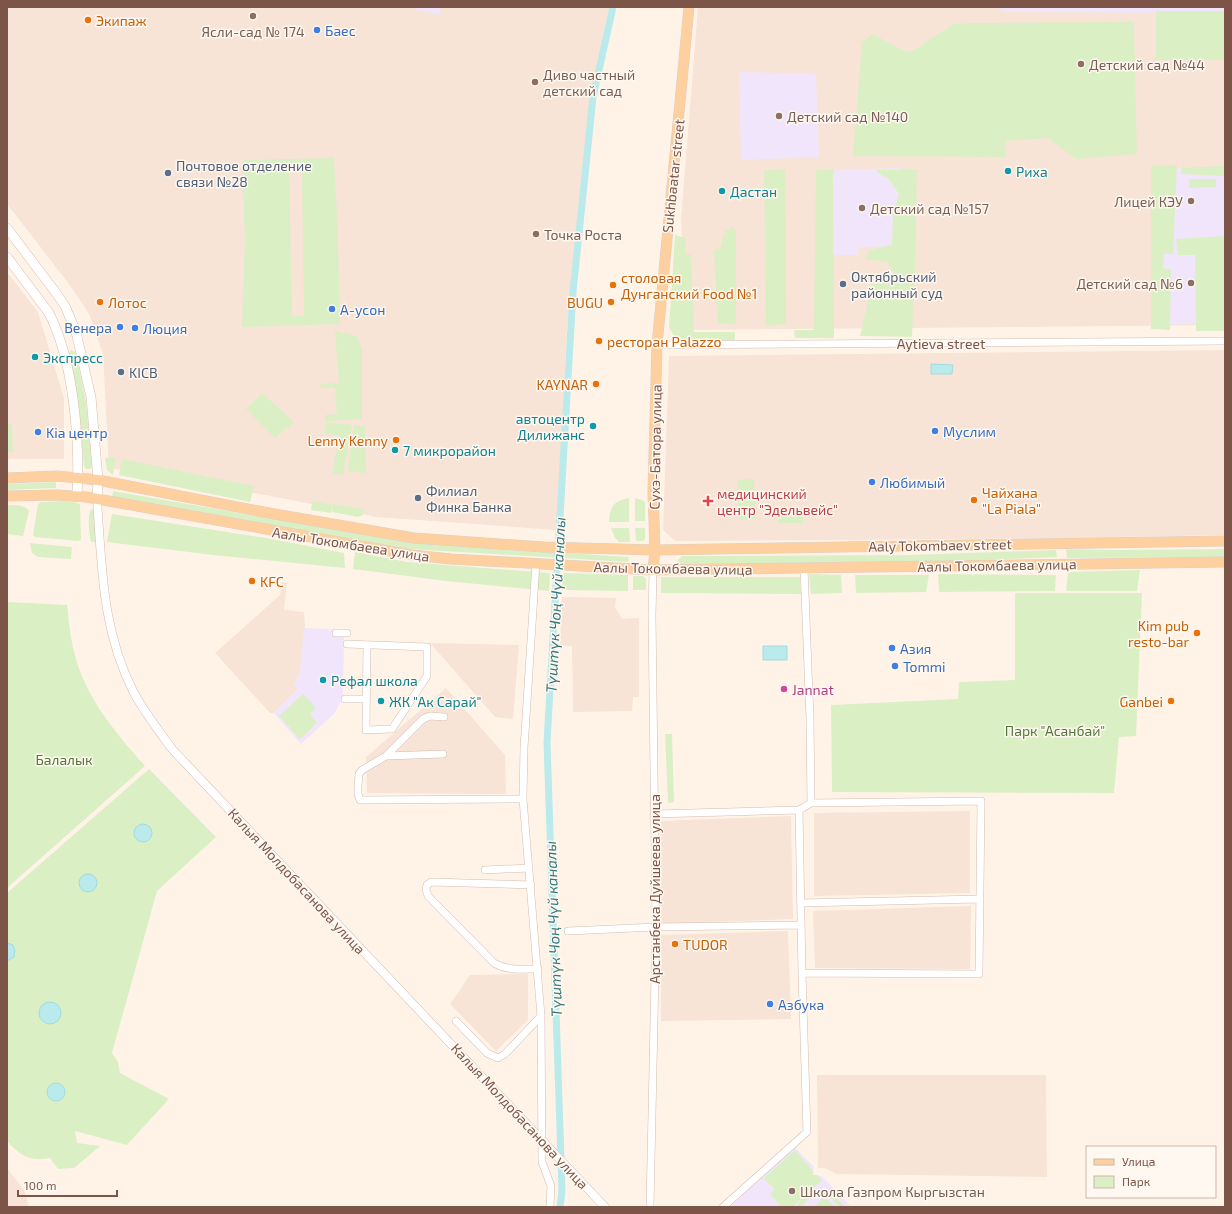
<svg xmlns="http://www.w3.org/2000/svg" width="1232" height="1214" font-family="'Exo 2',sans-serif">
  <rect width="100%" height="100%" fill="#fff3e8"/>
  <path fill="#f7e4d6" d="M7 7H613L587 149 567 328 557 530 376 517 271 496 109 468 103 354 89 314 69 284 7 204Z
    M698 7H1225V325L687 330 681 219Z
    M7 272 38 312 64 398V459H7Z
    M1225 350V535L1069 538 697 541H675L663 530 669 356Z
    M282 582 287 583 284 610 304 612 305 625 300 673 294 684 298 689 274 713H270L215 653 280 595Z
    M562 597 616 598 615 607 622 619 639 618V697H633L632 711 573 712 572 646H560Z
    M430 643 519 645 513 719 495 717Z
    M446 688 505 755 506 794 367 793 366 757Z
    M970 811V893L814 896V813Z
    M791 816 793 919 661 924 660 821Z
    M971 906 970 969 815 968 813 911Z
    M788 931 791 1019 661 1021V935Z
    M528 974V1020L496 1051 450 1004 470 975Z
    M817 1075H1046L1047 1177 836 1174 825 1168H818Z
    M7 1168 24 1190 29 1207H7Z"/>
  <path fill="#f0e5fb" d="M414 7H441L440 15 413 9Z
    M996 7H1225V13L1005 12Z
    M739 72 816 74 819 157 741 160Z
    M901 168 899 246 861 247 858 248V255H824V170Z
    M1225 168V323L1157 325V169Z
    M304 628 344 630 343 698 334 714 301 744 274 713 298 689 294 684 300 673Z
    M795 1147 814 1167 813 1175 822 1176 851 1207H730Z"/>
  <path fill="#dbefc4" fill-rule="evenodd" d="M1156 11H1225V60H1156Z
    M1134 22 1137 154 1076 159 1048 138 1005 141V157L853 156 862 42 873 34 901 50 911 52 953 24 975 23Z
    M334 158 337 214 340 324 242 327 245 239 243 190V160ZM289 164H302L304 316H292Z
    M1177 165 1173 254H1164L1163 268 1171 270 1170 330 1151 329V166Z
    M1225 166V176L1181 174 1182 168Z
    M785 169 786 324 766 326 764 170Z
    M834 169 833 177 834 338H795L794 330H814L816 170Z
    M917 169 915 271 912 337 860 336 872 284 891 281 894 274 888 262 865 259 870 250 892 245 893 214 899 194 888 178 881 175 876 170Z
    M1189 179H1216V187L1189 188Z
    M733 227 736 232V324L718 323 714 250 720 248 725 231Z
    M675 235 685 238 686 254 691 255 694 332H735V340H677L669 328Z
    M1225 236V331H1196L1195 255H1178L1176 239Z
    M335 331 357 336 362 350V419L325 421V415L337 414 335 388H320L321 384 339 383Z
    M71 350 76 352 86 402 92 467 90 469H86L84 466 78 403 69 353Z
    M262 393 294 422 275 438 246 409Z
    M326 422 352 425 343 475 332 473 339 436 324 433Z
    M7 424H12L13 452H7Z
    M354 425 365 426 366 473 348 471Z
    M116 457 113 475 107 470 105 458Z
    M122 459 254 486 250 502 119 475Z
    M754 479 756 519 739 520 737 480Z
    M56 482V488L7 490V484Z
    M113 491 413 543 629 557 628 562 410 549 112 497Z
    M629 498V522H609C610 507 613 501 629 498Z
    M635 498 642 500 645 502V521H635Z
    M62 501 74 502 80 504 81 540 78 541 35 537 33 535 38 504 41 502Z
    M312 501 333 505 331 513 311 510Z
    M333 504 364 509 363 515 358 517 332 512Z
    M7 505C15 505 24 504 29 511L23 536 7 534Z
    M91 509 95 511 99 542H91C89 533 87 517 91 509Z
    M778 509H803V523H778Z
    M112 514 272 539 344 553 345 568 213 555 107 542Z
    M611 528H629L630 542H619L615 538Z
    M635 528H645V539L643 541H636Z
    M30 543 72 547 71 559 38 557 32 553Z
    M1066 549 1121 550 1225 549V557C1172 557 1119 558 1067 558Z
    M1056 550 1057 557 867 565 680 566 677 561 682 556H694L911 555Z
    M355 552 407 562 550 573 549 591 446 581 353 569Z
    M1140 570 1137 591H1066L1068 572Z
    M563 573 628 575V591L562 590Z
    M809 574 841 575 842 593 811 594Z
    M938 574 1056 575 1055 591 939 592Z
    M855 575H929L926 592 856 593Z
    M633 576H643L646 579V590H633Z
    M661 577H800L801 594 661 593Z
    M1015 593H1142L1136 736 1119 737 1114 793 832 792 831 705 958 699 959 682 1015 680Z
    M8 602 67 605C69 620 70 636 74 651 84 696 115 732 145 766L7 888V610Z
    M303 694 316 708 310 714 317 723 300 739 279 716Z
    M665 734H672L674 802 668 803Z
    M149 769 216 837 157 891 112 1053 118 1062 120 1073 169 1099 127 1145 75 1131 77 1143 100 1146 74 1168 58 1169 50 1158C28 1161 22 1157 7 1141V893Z
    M795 1150 813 1171V1175H817L822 1180 808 1193C826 1187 833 1194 845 1207H839C836 1204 834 1200 830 1198 820 1192 807 1196 803 1207H797L801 1199 792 1207H778L780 1205 770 1194 775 1190 764 1178Z
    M825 1197 835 1207H814Z"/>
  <path fill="#baeaeb" stroke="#9fdcdf" d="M931 364 953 365 952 374H931Z
    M763 646H787V660H763Z
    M134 833a9 9 0 1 1 18 0a9 9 0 1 1-18 0Z
    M79 883a9 9 0 1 1 18 0a9 9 0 1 1-18 0Z
    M7 943 13 945 15 951 14 957 7 961Z
    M39 1013a11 11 0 1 1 22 0a11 11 0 1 1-22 0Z
    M47 1092a9 9 0 1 1 18 0a9 9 0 1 1-18 0Z"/>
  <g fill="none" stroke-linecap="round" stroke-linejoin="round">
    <path stroke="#baeaeb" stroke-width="7" d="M560 1207 562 1190 547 742 573 292 593 97 613 7"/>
    <g stroke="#d5bbaf" stroke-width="8">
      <path id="minor" d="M657 345 1225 341
        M536 563 524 748 523 799 541 1016 542 1162 551 1186 550 1207
        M804 568 810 719 811 803
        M336 633H347
        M347 644 427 647V676L392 729 366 730 367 645
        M345 699H366
        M444 717 430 716 423 719 386 756 362 770 359 774 358 786V794L360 800 523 799
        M386 756 443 754
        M654 814 799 810 811 803 981 801 979 974 802 973
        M485 870 529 868
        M531 885 431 882 427 885 426 889 428 896 494 963C507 971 524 969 538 969
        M801 903 979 899
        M568 931 656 927 801 925
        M456 1021 487 1053 498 1058 505 1054 541 1016
        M650 1207 656 927 652 616 653 570
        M723 1207 807 1132 802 973 799 810"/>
    </g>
    <g stroke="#d5bbaf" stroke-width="9">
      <path id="tertiary" d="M97 500C102 568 102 631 134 693 145 713 159 731 172 749L605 1207"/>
    </g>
    <g stroke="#dbbcae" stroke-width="10">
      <path id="secondary" d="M7 228 56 293 65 306 76 332 91 397 98 480 97 500
        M7 257 49 313C74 362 80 441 77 496"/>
    </g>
    <g stroke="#dbcfcc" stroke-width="11">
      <path id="primary" d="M7 478 57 476 98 480 269 513 414 538 544 547 655 550 1225 541
        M7 496 57 495 86 497 412 555 451 559 653 570 1225 562
        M653 570 655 550 653 491 657 345 689 7"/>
    </g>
    <use href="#minor" stroke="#fff" stroke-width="7"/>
    <use href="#tertiary" stroke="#fff" stroke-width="8"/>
    <use href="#secondary" stroke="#fff" stroke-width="9"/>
    <use href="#primary" stroke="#ffd09f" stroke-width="10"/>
  </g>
  <g fill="#8d6e63" stroke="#fff8f1" stroke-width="1.5">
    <circle cx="253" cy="16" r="4"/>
    <circle cx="1081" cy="64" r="4"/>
    <circle cx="535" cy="82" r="4"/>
    <circle cx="779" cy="116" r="4"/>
    <circle cx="1191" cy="201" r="4"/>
    <circle cx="862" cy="208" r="4"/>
    <circle cx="536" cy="234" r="4"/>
    <circle cx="1191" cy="283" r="4"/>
    <circle cx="792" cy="1191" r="4"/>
  </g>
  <g fill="#e8710a" stroke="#fff8f1" stroke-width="1.5">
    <circle cx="88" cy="20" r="4"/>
    <circle cx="613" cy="285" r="4"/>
    <circle cx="100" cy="302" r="4"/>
    <circle cx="611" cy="302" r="4"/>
    <circle cx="599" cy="341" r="4"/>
    <circle cx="596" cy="384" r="4"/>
    <circle cx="396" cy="440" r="4"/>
    <circle cx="974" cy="500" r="4"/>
    <circle cx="252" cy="581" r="4"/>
    <circle cx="1197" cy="633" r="4"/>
    <circle cx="1171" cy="701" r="4"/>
    <circle cx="675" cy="944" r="4"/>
  </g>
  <g fill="#3f7fe0" stroke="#fff8f1" stroke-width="1.5">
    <circle cx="317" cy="30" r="4"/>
    <circle cx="332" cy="309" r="4"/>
    <circle cx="120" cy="327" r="4"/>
    <circle cx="135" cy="328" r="4"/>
    <circle cx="935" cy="431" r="4"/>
    <circle cx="38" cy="432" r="4"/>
    <circle cx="872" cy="482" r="4"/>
    <circle cx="892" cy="648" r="4"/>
    <circle cx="895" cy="666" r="4"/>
    <circle cx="770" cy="1004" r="4"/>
  </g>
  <g fill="#0f9aa8" stroke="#fff8f1" stroke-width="1.5">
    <circle cx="1008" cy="171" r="4"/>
    <circle cx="722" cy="191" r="4"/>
    <circle cx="35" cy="357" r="4"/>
    <circle cx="593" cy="426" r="4"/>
    <circle cx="395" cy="450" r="4"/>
    <circle cx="323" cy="680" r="4"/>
    <circle cx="381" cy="701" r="4"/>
  </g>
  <g fill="#5c6f8a" stroke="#fff8f1" stroke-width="1.5">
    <circle cx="168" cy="173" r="4"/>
    <circle cx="843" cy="284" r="4"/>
    <circle cx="121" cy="372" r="4"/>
    <circle cx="418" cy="498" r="4"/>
  </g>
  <path fill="#e0444e" stroke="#fff8f1" stroke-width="1.5" d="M706 495h4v4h4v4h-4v4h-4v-4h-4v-4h4z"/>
  <circle fill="#d1479c" stroke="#fff8f1" stroke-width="1.5" cx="784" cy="689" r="4"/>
  <g text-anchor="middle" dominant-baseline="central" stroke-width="3" stroke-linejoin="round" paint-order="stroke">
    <g font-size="14" fill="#c56008" stroke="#fff8f1" text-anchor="start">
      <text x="96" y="20">Экипаж</text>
      <text x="621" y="277">столовая<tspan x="621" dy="16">Дунганский Food №1</tspan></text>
      <text x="108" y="302">Лотос</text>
      <text x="603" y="302" text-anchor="end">BUGU</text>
      <text x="607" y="341">ресторан Palazzo</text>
      <text x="588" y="384" text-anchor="end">KAYNAR</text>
      <text x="388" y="440" text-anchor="end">Lenny Kenny</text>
      <text x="982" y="492">Чайхана<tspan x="982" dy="16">"La Piala"</tspan></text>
      <text x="260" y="581">KFC</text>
      <text x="1189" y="625" text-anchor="end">Kim pub<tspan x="1189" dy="16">resto-bar</tspan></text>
      <text x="1163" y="701" text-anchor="end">Ganbei</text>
      <text x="683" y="944">TUDOR</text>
    </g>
    <g font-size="14" fill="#366cbe" stroke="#fff8f1" text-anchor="start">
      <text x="325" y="30">Баес</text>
      <text x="340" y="309">А-усон</text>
      <text x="112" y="327" text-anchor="end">Венера</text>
      <text x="143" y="328">Люция</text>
      <text x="943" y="431">Муслим</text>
      <text x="46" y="432">Kia центр</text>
      <text x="880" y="482">Любимый</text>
      <text x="900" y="648">Азия</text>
      <text x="903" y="666">Tommi</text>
      <text x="778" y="1004">Азбука</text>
    </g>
    <g font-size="14" fill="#785e54" stroke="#fff8f1" text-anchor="start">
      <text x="253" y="31" text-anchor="middle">Ясли-сад № 174</text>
      <text x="1089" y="64">Детский сад №44</text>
      <text x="543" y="74">Диво частный<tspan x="543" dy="16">детский сад</tspan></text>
      <text x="787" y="116">Детский сад №140</text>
      <text x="1183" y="201" text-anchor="end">Лицей КЭУ</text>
      <text x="870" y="208">Детский сад №157</text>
      <text x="544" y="234">Точка Роста</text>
      <text x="1183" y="283" text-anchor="end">Детский сад №6</text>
      <text x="800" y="1191">Школа Газпром Кыргызстан</text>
    </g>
    <g font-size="14" fill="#4e5e75" stroke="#fff8f1" text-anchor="start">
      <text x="176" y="165">Почтовое отделение<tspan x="176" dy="16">связи №28</tspan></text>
      <text x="851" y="276">Октябрьский<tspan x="851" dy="16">районный суд</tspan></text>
      <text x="129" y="372">KICB</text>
      <text x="426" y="490">Филиал<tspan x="426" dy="16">Финка Банка</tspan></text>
    </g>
    <g font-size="14" fill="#0d838f" stroke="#fff8f1" text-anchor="start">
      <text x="1016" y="171">Риха</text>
      <text x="730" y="191">Дастан</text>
      <text x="43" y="357">Экспресс</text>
      <text x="585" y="418" text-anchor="end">автоцентр<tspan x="585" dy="16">Дилижанс</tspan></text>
      <text x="403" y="450">7 микрорайон</text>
      <text x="331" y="680">Рефал школа</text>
      <text x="389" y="701">ЖК "Ак Сарай"</text>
    </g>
    <g font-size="14" fill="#7d5548" stroke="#fff8f1">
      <text transform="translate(673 176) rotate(-84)">Sukhbaatar street</text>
      <text x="941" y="343">Aytieva street</text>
      <text transform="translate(655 447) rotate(-89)">Сухэ-Батора улица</text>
      <text transform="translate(351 544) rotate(9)">Аалы Токомбаева улица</text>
      <text transform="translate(940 545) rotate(-1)">Aaly Tokombaev street</text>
      <text transform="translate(997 565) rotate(-1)">Аалы Токомбаева улица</text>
      <text transform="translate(673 568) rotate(1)">Аалы Токомбаева улица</text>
      <text transform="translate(297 881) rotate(47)">Калыя Молдобасанова улица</text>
      <text transform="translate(654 889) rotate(-90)">Арстанбека Дуйшеева улица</text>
      <text transform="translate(520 1116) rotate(47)">Калыя Молдобасанова улица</text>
    </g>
    <g font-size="14" fill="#be3a42" stroke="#fff8f1" text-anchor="start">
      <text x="717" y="493">медицинский<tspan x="717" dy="16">центр "Эдельвейс"</tspan></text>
    </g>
    <g font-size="14" fill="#b23c85" stroke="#fff8f1" text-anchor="start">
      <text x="792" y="689">Jannat</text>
    </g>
    <g font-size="14" fill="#537739" stroke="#fff8f1">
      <text x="1055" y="730">Парк "Асанбай"</text>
      <text x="64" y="759">Балалык</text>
    </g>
    <g font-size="15" font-style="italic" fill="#36797c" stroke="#fff8f1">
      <text transform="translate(555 605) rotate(-87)">Түштүк Чоң Чүй каналы</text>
      <text transform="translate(553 929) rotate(-92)">Түштүк Чоң Чүй каналы</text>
    </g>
  </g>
  <rect width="1232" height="1214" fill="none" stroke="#7d5548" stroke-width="16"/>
  <rect x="1086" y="1146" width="130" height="52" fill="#fff8f1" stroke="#cbb7ad"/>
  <rect x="1094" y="1159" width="20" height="6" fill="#ffd09f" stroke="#cbb7ad"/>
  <text x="1122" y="1166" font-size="12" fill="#7d5548">Улица</text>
  <rect x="1094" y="1176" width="20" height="12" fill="#dbefc4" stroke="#cbb7ad"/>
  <text x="1122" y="1186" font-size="12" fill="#7d5548">Парк</text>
  <path d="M18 1190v6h99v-6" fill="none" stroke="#7d5548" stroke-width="2"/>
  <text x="24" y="1190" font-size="12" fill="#7d5548" stroke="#fff8f1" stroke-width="3" paint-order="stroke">100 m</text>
</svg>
